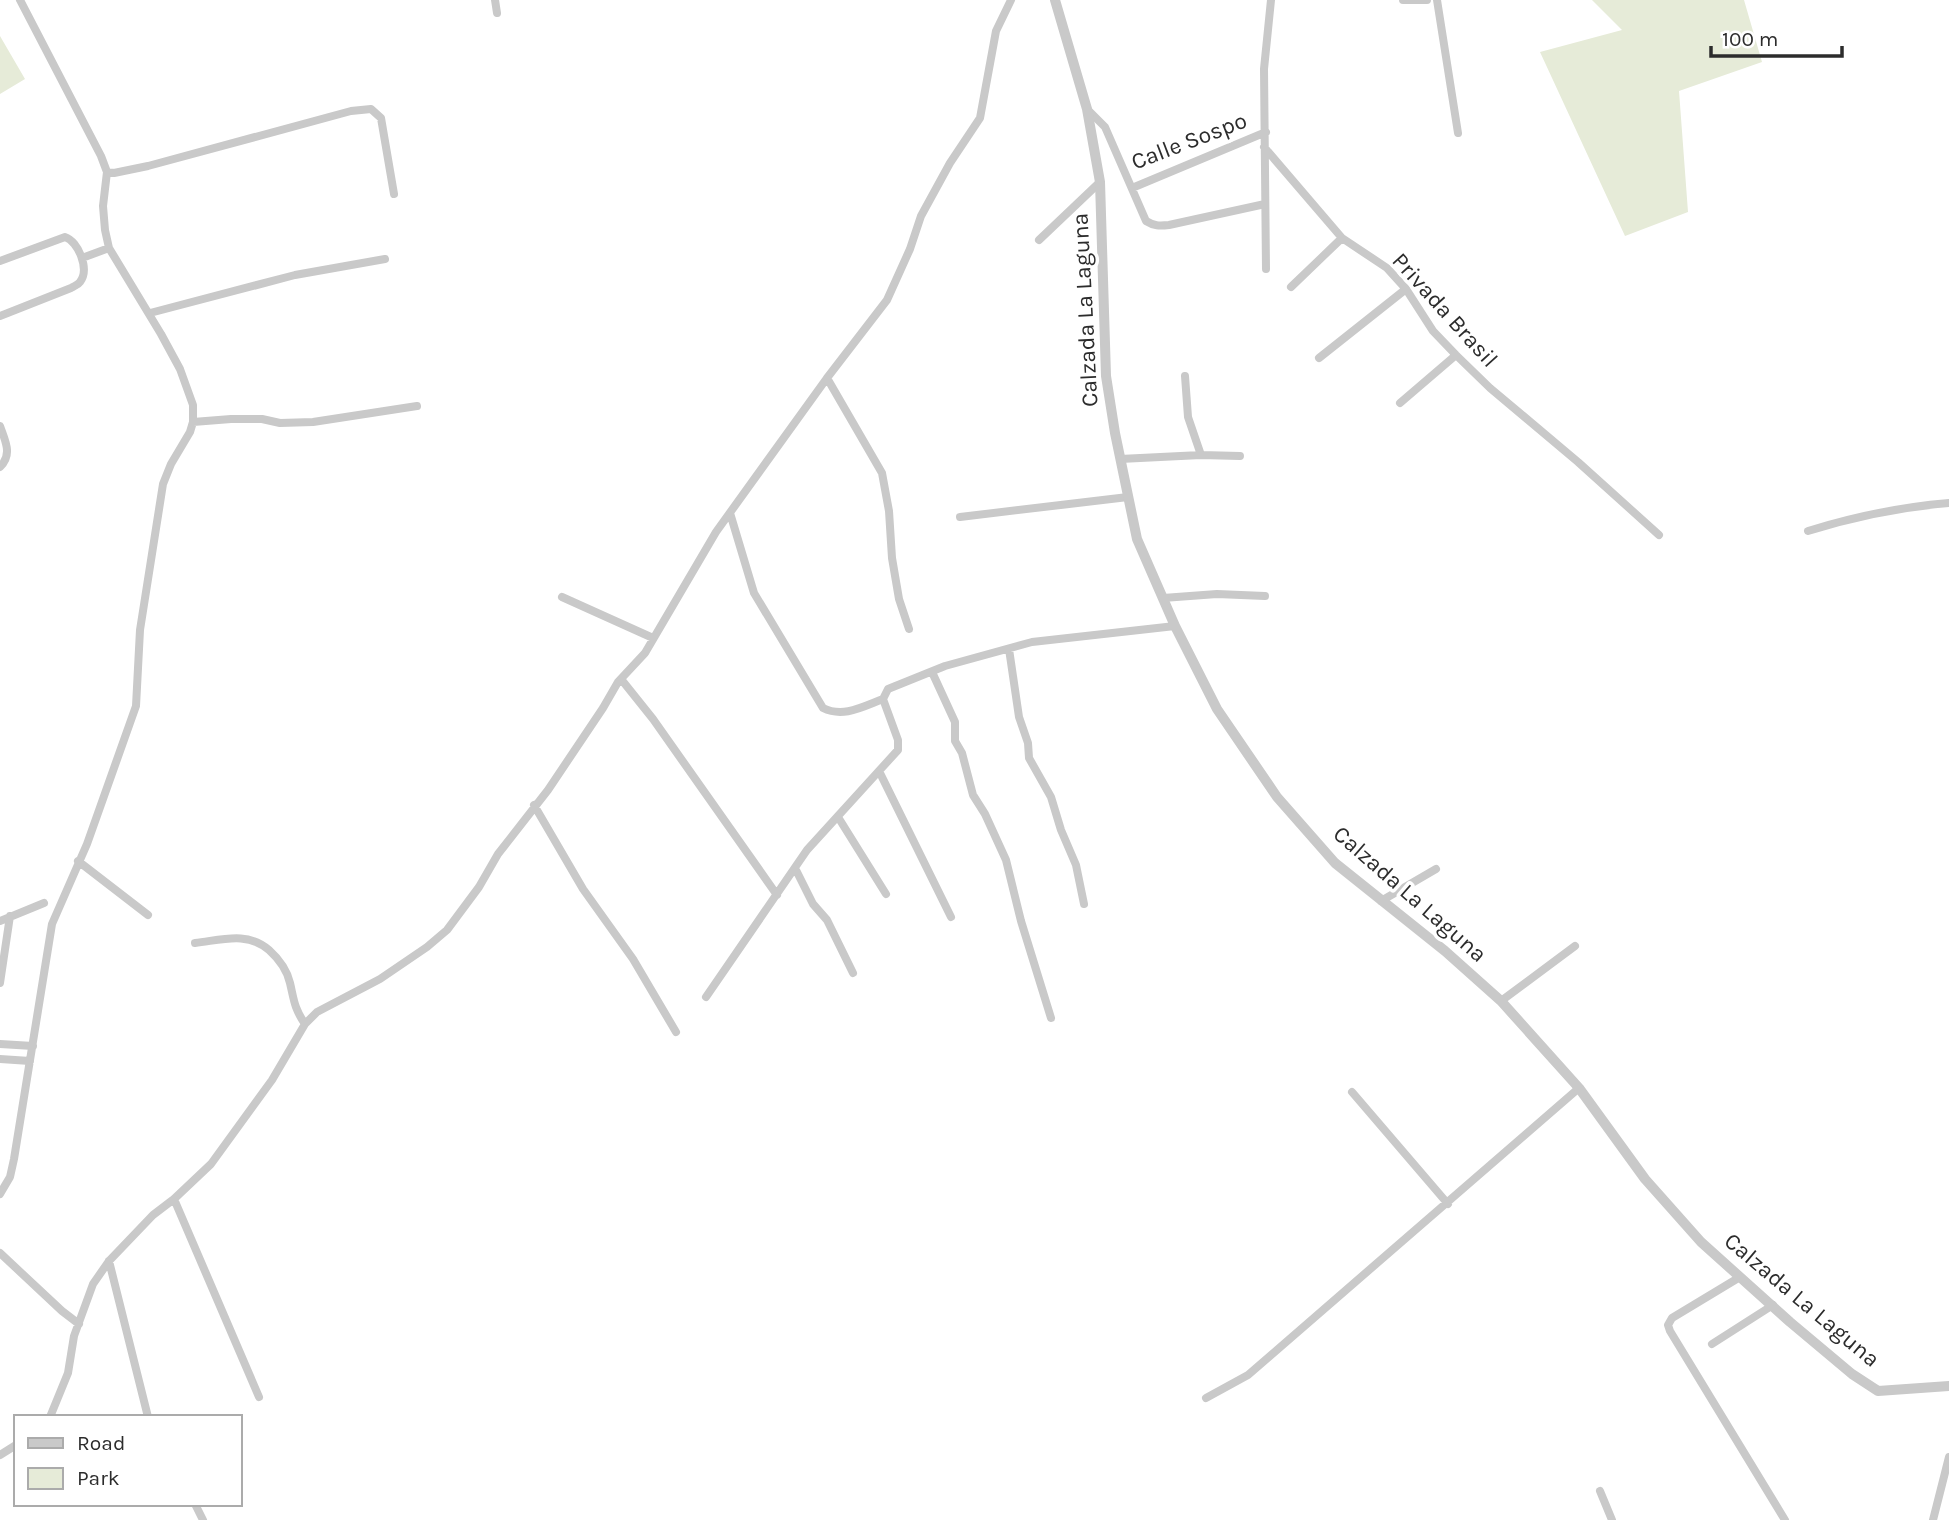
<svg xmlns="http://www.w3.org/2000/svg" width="1949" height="1520" font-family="Karla,sans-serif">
  <rect width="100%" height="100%" fill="#fff"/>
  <path fill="#e6ebd8" d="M1592 0H1744L1762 62 1679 91 1688 212 1625 236 1540 52 1622 30Z
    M0 36 25 79 0 94Z"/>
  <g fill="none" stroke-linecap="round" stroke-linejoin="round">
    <path stroke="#c9c9c9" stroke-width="8" d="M495 0 497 13
      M1403 0H1427
      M1437 0 1458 133
      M1087 109 1105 127 1146 221C1154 226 1159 226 1169 225L1265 204
      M1264 147 1342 238 1387 268 1406 289 1433 331 1456 355 1490 388 1578 462 1659 535
      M107 172 114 173 148 166 351 111 371 109 381 118 394 194
      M1132 188 1266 132
      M1039 240 1100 182
      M82 258 109 248
      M0 261 65 237C78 241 90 269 80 282 78 285 74 286 71 288L0 316
      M1266 269 1264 69 1271 0
      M1291 287 1342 238
      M150 313 295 275 385 259
      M1319 358 1406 289
      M1185 376 1188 417 1201 455
      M827 378 882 473 889 511 892 558 899 599 909 629
      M1400 403 1456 355
      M193 422 231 419H262L280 423 313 422 417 406
      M0 426C5 441 13 454 0 467
      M1120 459 1201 455 1240 456
      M730 513 754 593 823 708C843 718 862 707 883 699
      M960 517 1128 497
      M1808 531C1853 517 1901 507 1949 503
      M562 597 653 638
      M1163 598 1217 594 1265 596
      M1009 649 1019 717 1028 743 1029 758 1051 797 1061 830 1076 865 1084 904
      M932 672 955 722V741L962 753 973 795 985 814 1006 860 1021 921 1051 1018
      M621 679 653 719 777 895
      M880 773 951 917
      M534 805 583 889 633 959 676 1032
      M838 817 886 894
      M78 861 148 915
      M795 868 813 904 827 920 853 973
      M1381 901 1436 869
      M0 921 44 903
      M195 943C222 940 247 931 269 950 279 959 287 970 290 983 294 1000 294 1008 305 1024
      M0 983 10 916
      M706 997 807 850 898 750V740L883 699 888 689 945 666 1032 642 1175 626
      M1501 1001 1575 946
      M0 1044 33 1046
      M0 1059 30 1061
      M1352 1092 1448 1204
      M0 1194 10 1177 14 1159 52 924 87 844 136 706 140 630 163 484 171 464 190 432 193 422V405L180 369 161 334 109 248 105 230 103 206 107 172 101 156 20 0
      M174 1199 259 1397
      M0 1253 62 1311 79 1324
      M109 1261 148 1417
      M1740 1277 1672 1318 1668 1325 1670 1331 1785 1520
      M1712 1344 1773 1305
      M1206 1398 1248 1375 1579 1088
      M50 1417 68 1373 74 1336 93 1284 109 1261 153 1215 174 1199 211 1164 272 1080 305 1024 317 1012 380 979 427 947 447 930 479 887 498 854 548 790 603 708 618 682 645 653 716 532 827 378 887 300 910 249 921 216 950 163 980 118 996 31 1011 0
      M0 1455 16 1445
      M1600 1491 1612 1520
      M195 1504 203 1520
      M1933 1520 1949 1457"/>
    <path stroke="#c9c9c9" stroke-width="10" d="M1055 0 1087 109 1100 182 1106 376 1115 433 1137 539 1175 626 1217 709 1277 797 1335 863 1445 951 1501 1001 1579 1088 1645 1179 1701 1242 1790 1322 1852 1374 1878 1391 1949 1386"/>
  </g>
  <g text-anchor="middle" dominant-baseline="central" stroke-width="7" stroke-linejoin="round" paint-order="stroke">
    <g font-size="23" fill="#2c2c2c" stroke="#fff">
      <text transform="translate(1189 141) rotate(-21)">Calle Sospo</text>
      <text transform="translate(1085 310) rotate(-93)">Calzada La Laguna</text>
      <text transform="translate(1445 310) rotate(48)">Privada Brasil</text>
      <text transform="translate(1410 894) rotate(41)">Calzada La Laguna</text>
      <text transform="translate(1802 1300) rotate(40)">Calzada La Laguna</text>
    </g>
  </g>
  <rect x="14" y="1415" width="228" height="91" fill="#ffffff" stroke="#ababab" stroke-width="2"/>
  <rect x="28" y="1438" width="35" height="10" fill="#c9c9c9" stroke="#ababab" stroke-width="2"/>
  <text x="77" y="1450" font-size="21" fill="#2c2c2c">Road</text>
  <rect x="28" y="1468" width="35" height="21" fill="#e6ebd8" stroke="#ababab" stroke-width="2"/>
  <text x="77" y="1485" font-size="21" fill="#2c2c2c">Park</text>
  <path d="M1711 46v10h131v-10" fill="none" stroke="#2c2c2c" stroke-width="3.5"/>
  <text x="1722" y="46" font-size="21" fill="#2c2c2c" stroke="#ffffff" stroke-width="5" paint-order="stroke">100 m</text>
</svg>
